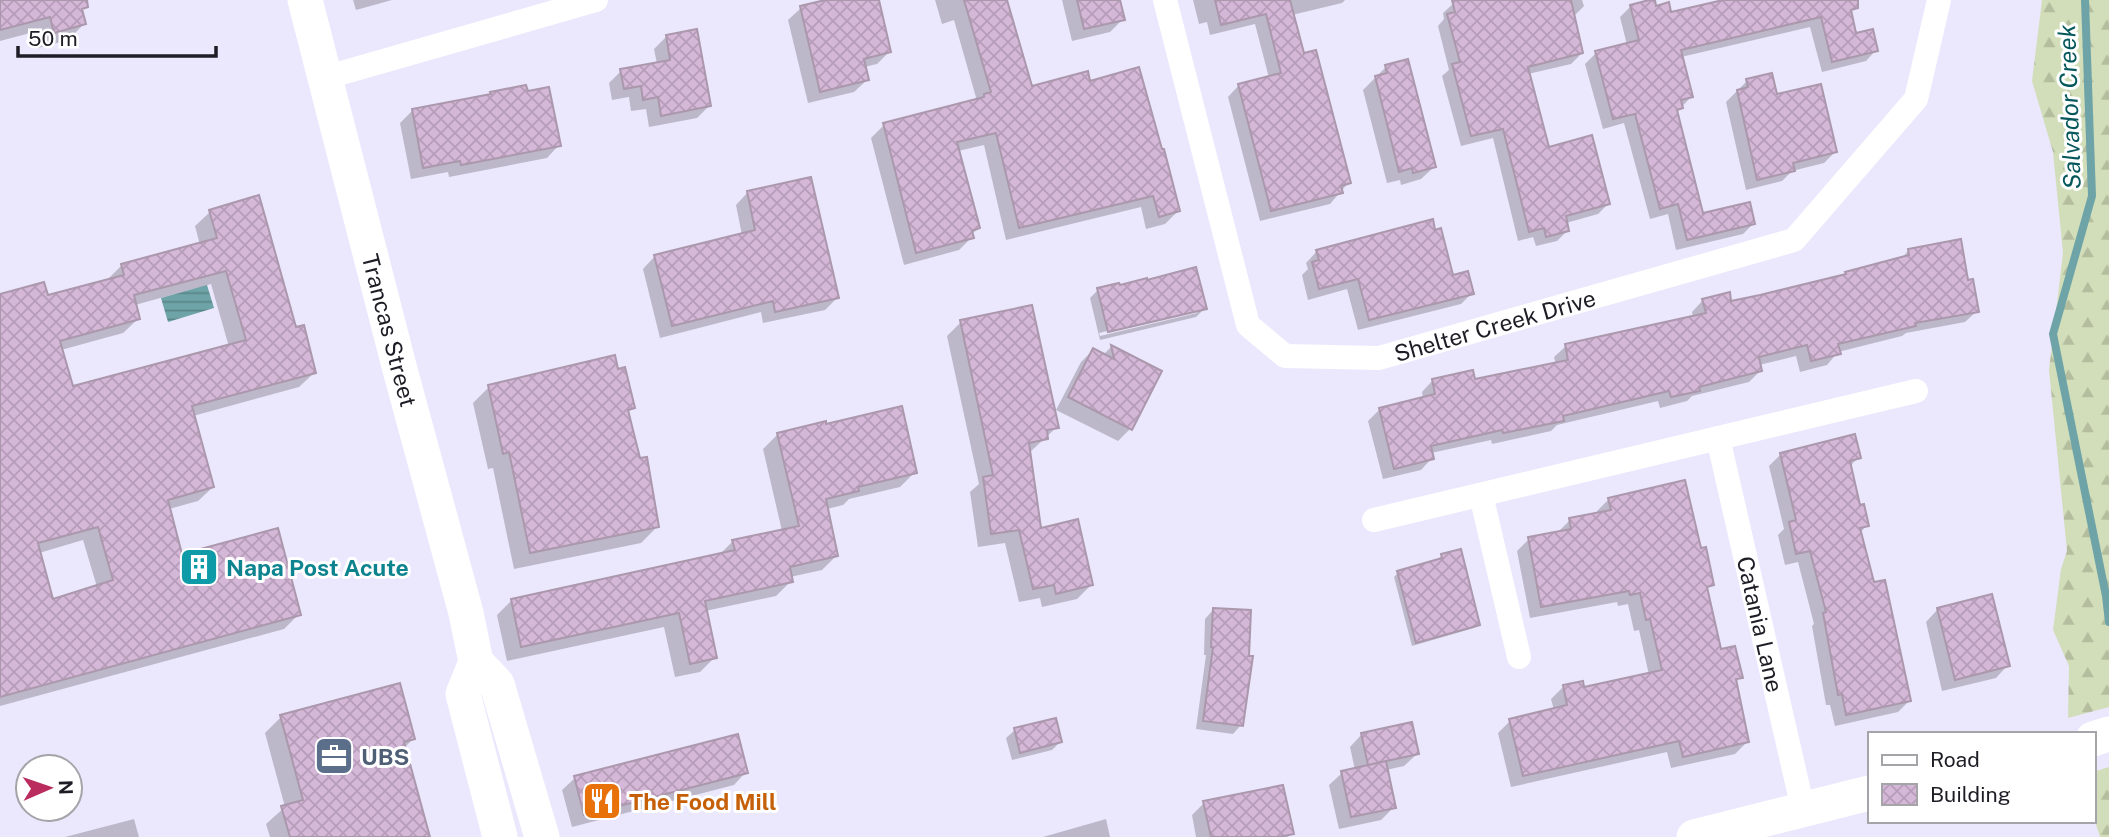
<svg xmlns="http://www.w3.org/2000/svg" width="2109" height="837" font-family="'Public Sans',sans-serif">
  <defs>
    <pattern id="forest-firs" width="22" height="20" patternUnits="userSpaceOnUse" patternTransform="scale(1.75)"><rect width="22" height="20" fill="#d2deb9"/><path d="M5 1l3.5 6h-7zM16 11l3.5 6h-7z" fill="#b4be9f"/></pattern>
    <pattern id="water-rules" width="6" height="5" patternUnits="userSpaceOnUse" patternTransform="scale(1.75)"><rect width="6" height="5" fill="#6ea4a7"/><path d="M0 2.5h6" fill="none" stroke="#5a8588"/></pattern>
    <pattern id="building-cross-hatch" width="8" height="8" patternUnits="userSpaceOnUse" patternTransform="scale(1.75)"><rect width="8" height="8" fill="#d5b7d8"/><path d="M0 0l8 8M0 8l8-8" fill="none" stroke="#b69db9"/></pattern>
  </defs>
  <rect width="100%" height="100%" fill="#ebe7fd"/>
  <path fill="url(#forest-firs)" d="M2042 0H2109V707L2068 718 2069 666 2053 630 2061 569 2067 551 2049 370 2063 253 2053 152 2032 81Z
    M2109 767V837H2100L2093 815V772Z"/>
  <path fill="url(#water-rules)" d="M207 285 214 308 168 322 161 298Z"/>
  <path fill="#0003" fill-rule="evenodd" d="M0 0H78L84 24 68 40 38 48 34 32 0 41Z
    M353 0H392L356 10Z
    M823 0H877L889 52 877 64 864 67 867 80 854 92 808 103 788 20 801 8 823 2Z
    M935 0H1005L1031 88 1089 83 1178 211 1165 224 1146 229 1141 207 1006 240 984 145 958 151 978 228 971 235 972 237 959 250 904 265 871 138 884 125 977 101 954 20 942 24Z
    M1062 0H1118L1123 19 1110 32 1072 41Z
    M1193 0H1345L1342 3 1292 15 1303 55 1349 182 1330 204 1260 221 1228 97 1239 85 1269 78 1255 24 1210 35 1207 22 1199 24Z
    M1464 0H1582L1584 6 1573 17 1582 53 1571 64 1528 74 1547 149 1608 204 1598 214 1566 223 1568 230 1557 241 1536 246 1533 237 1518 241 1493 138 1461 146 1442 76 1449 70 1438 26 1444 19 1443 13 1454 3Z
    M1731 0H1847L1855 35 1876 50 1866 61 1822 72 1810 27 1681 57 1691 97 1676 113 1702 215 1753 224 1743 234 1676 250 1668 214 1650 219 1624 123 1603 129 1585 64 1596 53 1627 45 1620 17 1631 6 1655 8 1670 14Z
    M667 36 709 106 697 118 649 127 646 109 631 111 629 97 612 100 609 83 621 71 657 64 654 49Z
    M1386 67 1434 167 1421 179 1401 185 1400 180 1387 183 1363 90Z
    M1747 81 1776 96 1835 152 1824 163 1792 171 1782 181 1746 190 1726 102Z
    M489 96 559 145 547 158 449 177 448 172 411 179 400 123 413 110Z
    M748 192 821 231H824L837 298 825 310 763 323 761 312 660 338 643 269 655 256 742 235 736 205Z
    M210 212 295 329 314 373 299 387 193 416 213 487 198 501 169 509 181 556 299 614 284 629 0 706V296L46 297 107 280 122 265 200 245 195 226ZM211 284 229 347 71 388 61 350 123 333 138 319 135 305ZM83 540 97 587 52 601 39 553Z
    M1909 250 1967 282 1977 311 1965 322 1906 333 1902 336 1838 352 1827 365 1800 372 1796 356 1759 365 1760 371 1749 382 1692 396 1687 401 1660 408 1658 401 1557 425 1551 431 1492 444 1491 440 1431 453 1432 458 1421 470 1383 479 1368 421 1380 409 1423 398 1422 392 1433 380 1474 381 1556 365 1554 357 1566 346 1693 317 1692 312 1703 300 1730 303 1842 277 1846 273 1900 260Z
    M1317 251 1452 277 1472 293 1461 304 1358 330 1347 289 1308 300 1302 275 1308 269 1306 263Z
    M1098 290 1205 308 1196 317 1100 340 1090 298ZM1197 309V313L1100 336 1099 333Z
    M961 322 1057 427 1029 453 1040 530 1091 585 1077 599 1042 607 1040 598 1019 602 1005 543 978 547 970 492 979 484 947 336Z
    M1111 347 1160 372 1130 429 1118 441 1056 410 1081 362 1093 350 1103 355Z
    M617 371 633 408 627 413 657 527 641 543 514 569 493 468 488 469 473 403 489 387Z
    M778 434 915 472 900 487 849 499 843 505 827 509 836 556 822 570 790 577 791 581 776 596 705 611 715 657 700 672 675 677 664 627 507 661 497 615 512 600 719 555 733 541 782 531 763 449Z
    M1780 455 1859 457 1849 467 1859 507 1867 525 1860 533 1873 584 1909 701 1898 712 1835 726 1830 705H1826L1812 626 1814 624 1798 562 1785 565 1778 535 1784 529 1769 466Z
    M1609 499 1699 550 1712 584 1706 590 1720 651 1741 677 1735 683 1747 742 1735 754 1671 768 1667 752 1511 787 1498 733 1510 721 1554 710 1551 699 1563 687 1583 689 1649 675 1639 630 1634 631 1628 604 1618 606 1617 602 1530 618 1517 551 1529 539 1558 532 1570 520 1598 514 1597 511Z
    M1442 555 1478 625 1474 628 1412 646 1394 577 1398 573 1438 561Z
    M1938 609 2008 665 1996 678 1942 691 1926 622Z
    M1213 610 1241 725 1233 734 1196 729 1206 655H1204L1205 619Z
    M281 717 414 738 404 748 426 837H270L266 824 285 807 265 733Z
    M1015 730 1061 741 1052 750 1012 760 1006 738Z
    M1362 734 1417 754 1404 766 1386 770 1394 807 1381 820 1339 829 1329 785 1342 773 1355 770 1350 747Z
    M746 772 734 785 572 827 562 790 575 778Z
    M1204 803 1292 833 1288 837H1196L1192 815Z
    M134 819 139 837H65Z
    M1106 819 1110 837H1043Z"/>
  <g fill="none" stroke-linecap="round" stroke-linejoin="round">
    <path stroke="#6ea4a7" stroke-width="8" d="M2085 0 2092 196 2053 334 2106 596 2109 622"/>
  </g>
  <path fill="url(#building-cross-hatch)" stroke="#ab98ac" stroke-width="2" fill-rule="evenodd" d="M0 0H87L88 7 82 9 86 24 54 33 50 17 0 30Z
    M825 0H879L891 52 864 59 869 80 820 92 800 6Z
    M964 0H1007L1032 86 1088 71 1090 81 1139 67 1162 149H1164L1180 211 1159 217 1153 196 1019 228 996 133 957 142 980 228 972 231 974 238 916 253 883 123 984 97V94L991 92Z
    M1077 0H1120L1125 20 1084 29Z
    M1215 0H1290L1304 53 1316 50 1351 183 1341 186 1343 193 1271 211 1238 84 1281 73 1266 14 1221 25Z
    M1452 0H1571L1583 53 1528 67 1549 147 1592 135 1610 204 1566 216 1569 231 1546 237 1544 228 1529 232 1503 129 1471 136 1452 64 1460 62 1447 14 1455 12Z
    M1649 0H1655L1656 6 1669 2 1671 12 1723 0H1858V8L1851 10 1856 33 1873 29 1878 51 1832 62 1821 17 1681 50 1693 97 1681 100 1683 108 1677 110 1703 213 1750 202 1755 224 1687 240 1678 204 1660 209 1635 114 1613 119 1595 51 1639 40 1630 5Z
    M697 29 711 106 661 116 658 97 643 100 641 86 624 89 620 69 670 60 666 35Z
    M1408 59 1436 167 1413 173 1412 168 1399 172 1375 76 1387 73 1385 65Z
    M1772 73 1777 94 1821 84 1837 152 1793 163 1795 171 1757 180 1737 90 1748 87 1746 79Z
    M526 85 528 91 549 87 561 146 461 165 460 161 423 168 412 109 491 94 490 92Z
    M811 177 839 298 775 312 773 301 672 326 654 255 755 230 747 191Z
    M259 195 296 327 304 325 316 373 192 406 214 487 168 500 182 554 278 528 301 615 0 697V294L44 282 48 295 124 275 121 264 217 238 209 210ZM226 271 246 340 73 386 60 341 140 319 134 295ZM98 527 113 580 53 599 38 543Z
    M1433 219 1435 230 1441 228 1453 275 1468 271 1474 294 1369 320 1358 279 1319 289 1312 262 1319 260 1316 250Z
    M1961 239 1968 280 1973 279 1979 312 1915 323 1916 326 1838 344 1841 354 1811 361 1807 345 1759 357 1762 371 1699 387 1700 391 1671 397 1669 391 1563 416 1564 421 1503 433 1502 430 1431 446 1434 459 1394 469 1379 408 1435 394 1432 379 1473 370 1475 379 1568 360 1565 344 1706 313 1702 299 1730 292 1731 301 1760 295 1846 274 1845 272 1909 255 1908 249Z
    M1196 267 1207 309 1108 332 1097 288 1119 283 1120 285 1147 278V280Z
    M1032 305 1059 428 1047 430 1048 439 1029 443 1041 528 1078 519 1093 585 1056 594 1054 585 1033 589 1019 530 991 534 983 477 993 475 960 320Z
    M1111 345 1162 371 1132 430 1068 397 1093 348 1114 359Z
    M615 355 618 369 625 367 635 408 628 410 640 458 647 457 659 527 530 553 509 452 503 454 488 385Z
    M902 406 917 473 858 487 859 491 826 499 838 556 790 567 793 582 705 601 717 658 690 664 679 613 521 647 511 599 735 550 732 540 799 526 777 433 826 421V424Z
    M1855 434 1861 458 1850 461 1860 505 1864 504 1869 526 1860 528 1874 582 1885 580 1911 701 1846 715 1842 694 1838 695 1823 613 1826 612 1810 551 1796 554 1789 522 1796 520 1780 453Z
    M1685 480 1701 548 1706 547 1714 585 1707 587 1721 649 1735 646 1743 678 1736 679 1749 742 1683 757 1679 741 1523 776 1509 719 1567 705 1563 685 1583 681 1584 687 1662 670 1650 619 1646 620 1640 593 1630 595 1629 591 1541 607 1528 537 1571 529 1569 518 1611 510 1608 498Z
    M1461 549 1480 625 1416 643 1397 571 1442 558 1441 554Z
    M1992 594 2010 666 1955 680 1937 608Z
    M1213 608 1251 610 1249 656H1253L1243 726 1203 721 1213 647H1211Z
    M400 683 415 739 404 742 430 837H290L281 806 303 800 280 715Z
    M1056 718 1062 742 1020 753 1014 728Z
    M1412 722 1419 754 1368 765 1361 733Z
    M738 734 748 773 584 815 574 776Z
    M1386 761 1396 808 1351 817 1341 771Z
    M1283 785 1294 834 1278 837H1211L1203 801Z"/>
  <g fill="none" stroke-linecap="round" stroke-linejoin="round">
    <g stroke="#fff" stroke-width="24">
      <path id="s1" d="M1165 0 1248 325 1285 356 1379 358 1794 240 1916 99 1939 0"/>
      <path d="M324 78 596 0"/>
      <path id="s2" d="M1718 438 1803 809"/>
      <path d="M1481 495 1519 657"/>
      <path d="M1374 520 1916 391"/>
    </g>
    <g stroke="#fff" stroke-width="35">
      <path id="s3" d="M305 0 399 366 466 613 476 662 497 684 542 837"/>
      <path d="M476 662 463 694 500 837"/>
      <path d="M2093 739 2109 734"/>
      <path d="M1694 837 1869 793"/>
    </g>
  </g>
  <defs>
    <g id="building-square" transform="scale(2.0125)"><rect x="-9" y="-9" width="18" height="18" rx="4" fill="#0f9aa8" stroke="#fff"/><path d="M-4-6H4V6H1V3H-1V6H-4ZM-2.5-4.3h1.7v1.8h-1.7ZM.8-4.3h1.7v1.8H.8ZM-2.5-1h1.7V.8h-1.7ZM.8-1h1.7V.8H.8Z" fill="#fff"/></g>
    <g id="office-square" transform="scale(2.0125)"><rect x="-9" y="-9" width="18" height="18" rx="4" fill="#5c6f8a" stroke="#fff"/><path d="M-6-3h4V-5.5h4V-3h4V5H-6ZM-1-4.5V-3h2v-1.5ZM-6 0V1H6V0Z" fill="#fff"/></g>
    <g id="restaurant-square" transform="scale(2.0125)"><rect x="-9" y="-9" width="18" height="18" rx="4" fill="#e8710a" stroke="#fff"/><path d="M-5-6h1v4h1v-4h1v4h1v-4h1v5L-1.5 .5V6h-2V.5L-5-1ZM5-6V6H3V1.5H1.5Q1.5-4 5-6Z" fill="#fff"/></g>
  </defs>
  <g fill-rule="evenodd">
    <use href="#building-square" x="199" y="567"/>
    <use href="#office-square" x="334" y="756"/>
    <use href="#restaurant-square" x="602" y="801"/>
  </g>
  <g text-anchor="middle" dominant-baseline="central" stroke-width="6" stroke-linejoin="round" paint-order="stroke">
    <g font-size="23" fill="#1e1c25" stroke="#fff">
      <text stroke="none"><textPath href="#s1" startOffset="598">Shelter Creek Drive</textPath></text>
      <text stroke="none"><textPath href="#s3" startOffset="341">Trancas Street</textPath></text>
      <text stroke="none"><textPath href="#s2" startOffset="191">Catania Lane</textPath></text>
    </g>
    <g font-size="23" font-weight="bold" fill="#0d838f" stroke="#fff" text-anchor="start">
      <text x="226" y="567">Napa Post Acute</text>
    </g>
    <g font-size="23" font-weight="bold" fill="#4e5e75" stroke="#fff" text-anchor="start">
      <text x="361" y="756">UBS</text>
    </g>
    <g font-size="23" font-weight="bold" fill="#c56008" stroke="#fff" text-anchor="start">
      <text x="629" y="801">The Food Mill</text>
    </g>
    <g font-size="24" font-style="italic" fill="#05575c" stroke="#fff">
      <text transform="translate(2069 107) rotate(-92)">Salvador Creek</text>
    </g>
  </g>
  <rect x="1868" y="732" width="228" height="91" fill="#ffffff" stroke="#a5a4a8" stroke-width="2"/>
  <rect x="1882" y="755" width="35" height="10" fill="#ffffff" stroke="#a5a4a8" stroke-width="2"/>
  <text x="1930" y="767" font-size="21" fill="#1e1c25">Road</text>
  <rect x="1882" y="784" width="35" height="21" fill="url(#building-cross-hatch)" stroke="#a5a4a8" stroke-width="2"/>
  <text x="1930" y="802" font-size="21" fill="#1e1c25">Building</text>
  <g transform="translate(49 788) rotate(88)"><circle r="33" fill="#ffffff" stroke="#a5a4a8" stroke-width="2"/>
  <path d="M0-5L12 26L0 18L-12 26Z" fill="#ba2c5d"/>
  <text y="-10" font-size="19" font-weight="bold" text-anchor="middle" fill="#1e1c25">N</text>
  </g>
  <path d="M18 46v10h198v-10" fill="none" stroke="#1e1c25" stroke-width="3.5"/>
  <text x="28" y="46" font-size="21" fill="#1e1c25" stroke="#ffffff" stroke-width="5" paint-order="stroke">50 m</text>
</svg>
